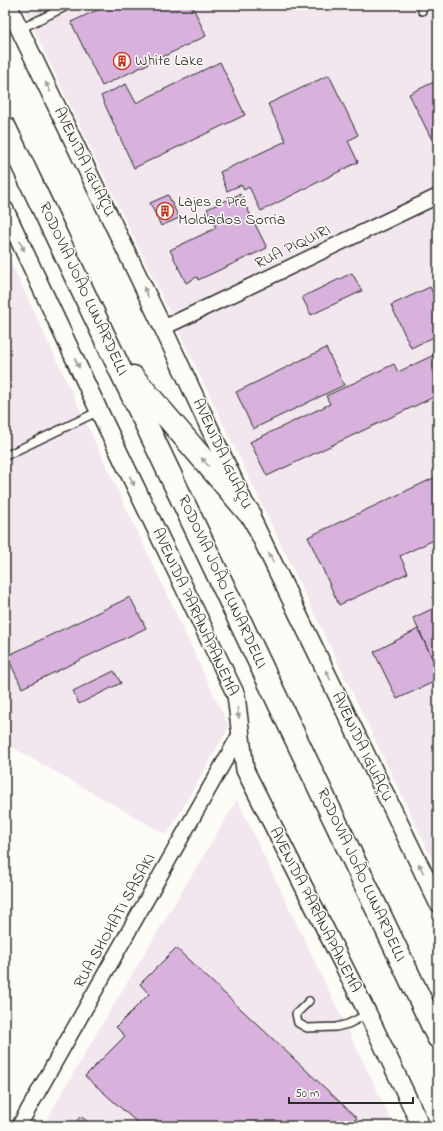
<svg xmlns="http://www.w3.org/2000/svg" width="443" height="1131" font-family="'Indie Flower',sans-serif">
  <rect width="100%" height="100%" fill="#fdfcf7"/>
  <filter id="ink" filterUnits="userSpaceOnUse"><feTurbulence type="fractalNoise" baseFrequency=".025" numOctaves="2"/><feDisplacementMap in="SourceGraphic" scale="8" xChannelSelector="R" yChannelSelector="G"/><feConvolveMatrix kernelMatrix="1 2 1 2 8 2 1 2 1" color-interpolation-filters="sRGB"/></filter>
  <g filter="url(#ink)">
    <path fill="#f2e6ef" d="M22 5H438V871L315 615Z
      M5 250 229 727 167 835 5 743Z
      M237 800 394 1126H43L95 1036Z"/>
    <path fill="#d8b2dc" stroke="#2b2b2b" d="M108 5H192L206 36 102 86 71 22Z
      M220 62 245 115 134 168 101 96 126 84 136 103Z
      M329 75 358 135 348 141 358 162 261 211 249 187 244 190 241 185 227 191 220 172 286 141 268 104Z
      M438 80V152L409 94Z
      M240 194 267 248 198 280 197 277 186 283 170 250 216 228 207 209Z
      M168 195 179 218 161 226 150 203Z
      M352 273 362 291 311 315 302 297Z
      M430 287 434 295 438 293V335L411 348 391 305Z
      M326 348 344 385 253 429 236 392Z
      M438 353V395L267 476 250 442 330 404 326 396 394 364 398 372Z
      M438 476V538L400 556 408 573 339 605 308 537Z
      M130 597 146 628 22 688 7 656Z
      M438 606V670L413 618Z
      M418 629 438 670V680L397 699 374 652Z
      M114 671 121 683 79 704 73 691Z
      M176 948 357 1118 349 1126H141L85 1076 125 1036 116 1027 149 994 140 984Z
      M81 1116 92 1126H72Z"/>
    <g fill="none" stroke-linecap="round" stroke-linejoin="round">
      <g stroke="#2b2b2b" stroke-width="10">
        <path id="service" d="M422 11 424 5
          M20 29 69 5
          M5 456 99 411
          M309 1001 296 1014 298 1023 307 1028 336 1027 348 1024 368 1014"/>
      </g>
      <g stroke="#2b2b2b" stroke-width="17">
        <path id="minor" d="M163 328 438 196
          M19 1126 241 732"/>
      </g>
      <g stroke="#2b2b2b" stroke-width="20">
        <path id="tertiary" d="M8 5 163 328 249 513 438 903
          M5 210 99 411 236 695 245 770 368 1014 421 1126"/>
      </g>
      <g stroke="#2b2b2b" stroke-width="25">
        <path id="trunk" d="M5 128 438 1037
          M133 377 249 513"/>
      </g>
      <use href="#service" stroke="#fdfcf7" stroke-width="7"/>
      <use href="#minor" stroke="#fdfcf7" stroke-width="14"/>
      <use href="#tertiary" stroke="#fdfcf7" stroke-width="17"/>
      <use href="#trunk" stroke="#fdfcf7" stroke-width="22"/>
    </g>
    <defs><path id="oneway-solid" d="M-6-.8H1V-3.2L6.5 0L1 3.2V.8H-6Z"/></defs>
    <g fill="#9e9e9b">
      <use href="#oneway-solid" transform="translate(48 87) rotate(-116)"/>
      <use href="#oneway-solid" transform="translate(22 246) rotate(65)"/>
      <use href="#oneway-solid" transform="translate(146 292) rotate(-116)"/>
      <use href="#oneway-solid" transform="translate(77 363) rotate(65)"/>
      <use href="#oneway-solid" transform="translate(205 462) rotate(-131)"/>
      <use href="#oneway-solid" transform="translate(132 481) rotate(64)"/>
      <use href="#oneway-solid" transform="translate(271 558) rotate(-116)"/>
      <use href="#oneway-solid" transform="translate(328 675) rotate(-116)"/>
      <use href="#oneway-solid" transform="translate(238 713) rotate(82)"/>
      <use href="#oneway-solid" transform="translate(421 868) rotate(-116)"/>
    </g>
  </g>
  <defs>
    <g id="building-ring" transform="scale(0.9)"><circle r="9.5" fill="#fdfcf7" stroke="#c8321e" stroke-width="1.5"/><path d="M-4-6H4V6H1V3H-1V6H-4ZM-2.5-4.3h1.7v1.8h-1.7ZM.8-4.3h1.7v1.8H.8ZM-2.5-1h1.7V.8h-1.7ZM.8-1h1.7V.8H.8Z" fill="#c8321e"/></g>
  </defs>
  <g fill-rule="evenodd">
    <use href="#building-ring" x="122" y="61"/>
    <use href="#building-ring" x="165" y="211"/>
  </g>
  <g text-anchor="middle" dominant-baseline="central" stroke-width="3" stroke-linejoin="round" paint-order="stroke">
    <g font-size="16" fill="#2b2b2b" stroke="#fdfcf7" text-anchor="start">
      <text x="135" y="61">White Lake</text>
      <text x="178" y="202">Lajes e Pré<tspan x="178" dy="18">Moldados Sorria</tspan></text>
    </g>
    <g font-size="16" fill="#2b2b2b" stroke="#fdfcf7">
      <text transform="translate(84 162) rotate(64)">AVENIDA IGUAÇU</text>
      <text transform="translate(293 247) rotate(-26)">RUA PIQUIRI</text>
      <text transform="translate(83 289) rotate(65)">RODOVIA JOÃO LUNARDELLI</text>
      <text transform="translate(222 454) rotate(65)">AVENIDA IGUAÇU</text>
      <text transform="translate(222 582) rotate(65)">RODOVIA JOÃO LUNARDELLI</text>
      <text transform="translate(195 612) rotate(65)">AVENIDA PARANAPANEMA</text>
      <text transform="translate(362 747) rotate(64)">AVENIDA IGUAÇU</text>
      <text transform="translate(361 875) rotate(65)">RODOVIA JOÃO LUNARDELLI</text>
      <text transform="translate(315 910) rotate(63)">AVENIDA PARANAPANEMA</text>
      <text transform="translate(115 921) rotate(-61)">RUA SHOHATI SASAKI</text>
    </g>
  </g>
  <rect width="443" height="1131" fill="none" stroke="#fdfcf7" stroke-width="20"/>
  <rect x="10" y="10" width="423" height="1111" fill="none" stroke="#2b2b2b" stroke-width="1.5" filter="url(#ink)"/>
  <path d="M289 1097v6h124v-6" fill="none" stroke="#2b2b2b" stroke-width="2"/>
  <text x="295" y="1097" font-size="12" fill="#2b2b2b" stroke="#fdfcf7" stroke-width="3" paint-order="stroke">50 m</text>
</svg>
